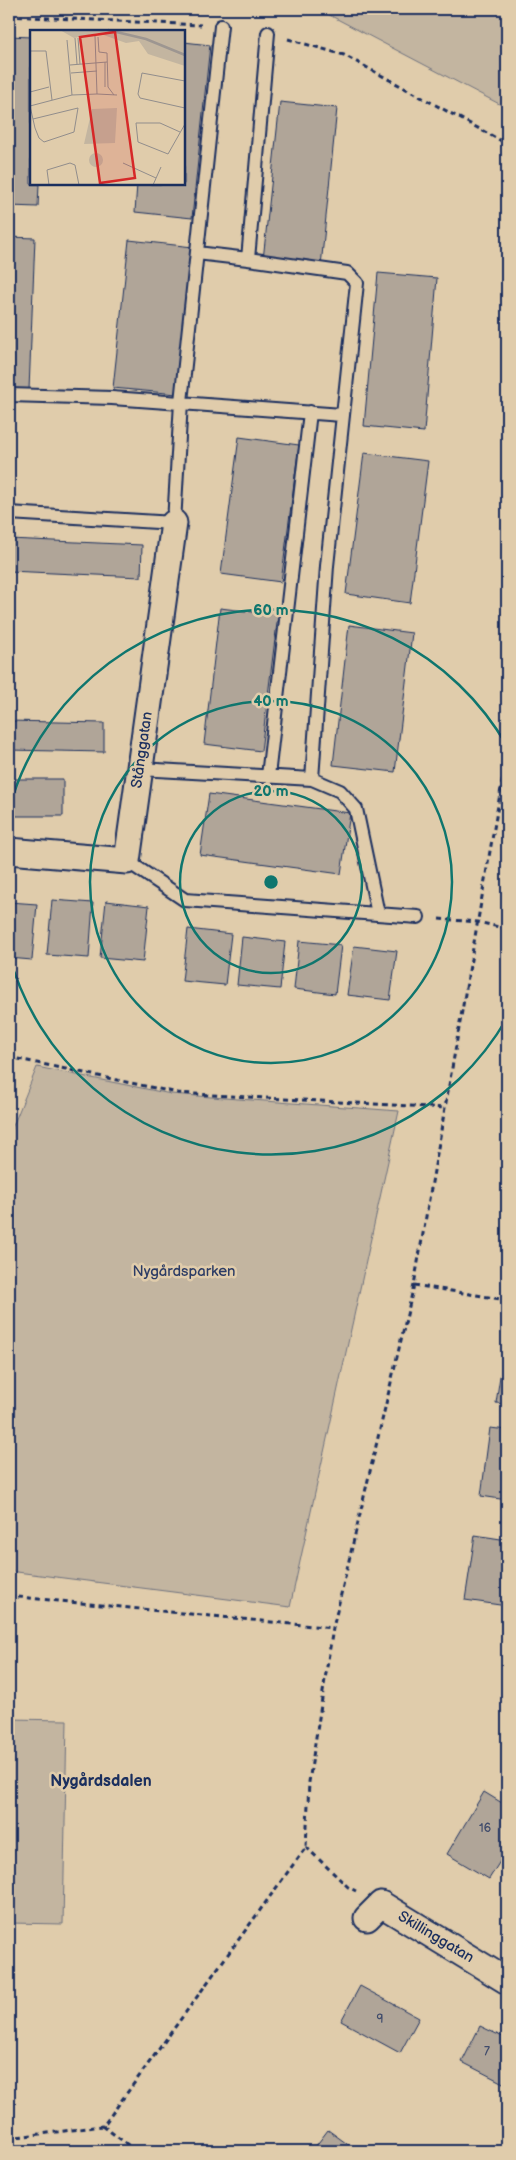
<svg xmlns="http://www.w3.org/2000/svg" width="516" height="2160" font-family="'Balsamiq Sans',sans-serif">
  <rect width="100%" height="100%" fill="#e0ccab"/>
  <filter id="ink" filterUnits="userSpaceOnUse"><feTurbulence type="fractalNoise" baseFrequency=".02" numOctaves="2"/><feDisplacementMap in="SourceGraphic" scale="10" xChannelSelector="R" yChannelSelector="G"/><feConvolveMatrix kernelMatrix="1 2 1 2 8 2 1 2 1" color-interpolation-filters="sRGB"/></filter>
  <g filter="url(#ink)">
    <path fill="#d2c0a5" d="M94 2144 104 2151H49Z"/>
    <path fill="#c3b5a0" stroke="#6f727f" d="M318 9H507V108Z
      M37 1067 171 1094 399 1111 290 1607 9 1571V1136Z
      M9 1719 67 1720 63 1924 9 1923Z"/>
    <path fill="#b0a598" stroke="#1b2f5e" d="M9 36 31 37V184H39L38 207 9 206Z
      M184 42 210 45 192 218 135 212 137 184H184Z
      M280 102 337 108 321 266 263 260Z
      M9 237 35 238 29 390 9 389Z
      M129 240 193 247 177 394 113 388Z
      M378 273 437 278 424 432 364 426Z
      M239 437 299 445 281 582 221 574Z
      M364 453 428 461 410 603 346 594Z
      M9 539 142 545 141 577 9 571Z
      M220 608 278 615 261 751 204 744Z
      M349 625 412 633 395 772 333 765Z
      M9 721 104 723V752L9 750Z
      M9 779H63V816H9Z
      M209 794 350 813 341 874 200 855Z
      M52 900 93 903 89 958 47 955Z
      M106 901 149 906 143 962 100 958Z
      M9 902 37 904 32 960 9 958Z
      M188 929 231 934 225 985 182 981Z
      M242 937 285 942 280 989 237 985Z
      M299 941 341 945 335 994 294 989Z
      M354 946 397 951 390 1000 347 995Z
      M506 1336H507V1404L496 1403Z
      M490 1428 507 1430V1500L481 1496Z
      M475 1535 507 1540V1606L465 1600Z
      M484 1792 507 1806V1850L489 1879 447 1854Z
      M360 1986 419 2018 400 2053 341 2021Z
      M480 2026 507 2039V2085L462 2062Z
      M328 2130 357 2151H312Z"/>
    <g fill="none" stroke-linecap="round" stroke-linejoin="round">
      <g stroke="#1b2f5e" stroke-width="16">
        <path id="lane" d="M197 253 248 259 268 33
          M248 259 347 273 357 283 327 566 312 779 340 791 356 809 378 914
          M9 395 112 398 342 415
          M9 513 174 523 181 402 221 26
          M140 769 312 779
          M268 776 310 412
          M127 861 185 900 418 917"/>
      </g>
      <g stroke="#1b2f5e" stroke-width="29">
        <path id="street" d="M9 851 127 861 174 523
          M367 1918 381 1904 507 1981"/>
      </g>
      <path stroke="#1b2f5e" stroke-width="3" stroke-dasharray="5 4" stroke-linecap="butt" d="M9 16 201 25
        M288 39 344 55 507 144
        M439 919 478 922 507 929
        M9 1057 178 1093 446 1108
        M414 1285 507 1300
        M9 1596 333 1628
        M306 1847 348 1887 356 1891
        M103 2126 136 2151
        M9 2138 103 2126 306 1847 309 1782 333 1628 414 1285 507 754"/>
      <use href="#lane" stroke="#e0ccab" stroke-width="12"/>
      <use href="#street" stroke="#e0ccab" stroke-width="25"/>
    </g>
  </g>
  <g fill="none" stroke="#0f766e" stroke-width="2.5">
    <circle cx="271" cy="882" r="91"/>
    <circle cx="271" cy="882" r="181"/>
    <path d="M507 1018A272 272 0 0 1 9 955M9 809A272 272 0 0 1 507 746"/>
  </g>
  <g text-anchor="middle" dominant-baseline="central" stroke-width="5" stroke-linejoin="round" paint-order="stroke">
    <g font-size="12" fill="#404c6c">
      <text x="485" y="1828">16</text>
      <text x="380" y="2019">9</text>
      <text x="487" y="2051">7</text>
    </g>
    <g font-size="15" fill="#1b2f5e" stroke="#e0ccab">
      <text transform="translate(142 750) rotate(-82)">Stånggatan</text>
      <text transform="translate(436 1937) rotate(31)">Skillinggatan</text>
    </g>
    <g font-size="15" fill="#2c3c65" stroke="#e0ccab">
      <text x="184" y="1271">Nygårdsparken</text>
    </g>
    <g font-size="16" font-weight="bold" fill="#1b2f5e" stroke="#e0ccab">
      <text x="101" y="1781">Nygårdsdalen</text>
    </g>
  </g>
  <g transform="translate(30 30)">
    <rect width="155" height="155" fill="#e0ccab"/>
    <path d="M30 0H155V36L118 24 109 11 96 13 68 3 44 8ZM87 78 85 113 54 114 62 79ZM59 130a7 7 0 1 1 14 0a7 7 0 1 1-14 0Z" fill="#c3b5a0"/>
    <path fill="none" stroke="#9d9691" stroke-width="2.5" d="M78 0 116 9 155 25"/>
    <path fill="none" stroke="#918d8c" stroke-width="1" d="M68 7 69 22M45 8 47 34M48 8 50 34M37 10 42 65M0 21H16L22 70M69 22 77 23 78 57 84 65M75 32V57M40 35 77 32M41 43 67 41M155 51 112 43 108 64 110 68 155 78M0 62 19 57M67 64 87 65M0 76 5 98 9 108 14 112 44 102 48 78 3 89M0 76 42 65 67 64 65 6M150 102 130 93H106L108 112 138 124 155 94M93 133 126 148M19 155 17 140 40 133 45 135 49 155M123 155 131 137"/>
    <path fill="#d62828" fill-opacity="0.15" stroke="#d62828" stroke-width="2.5" d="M85 2 105 148 70 153 50 7Z"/>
    <rect width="155" height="155" fill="none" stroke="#1b2f5e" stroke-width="2.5"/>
  </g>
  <circle cx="271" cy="882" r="8" fill="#0f766e" stroke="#e0ccab" stroke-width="2.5"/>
  <g font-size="15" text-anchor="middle" font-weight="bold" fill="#0f766e" stroke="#e0ccab" stroke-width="5" stroke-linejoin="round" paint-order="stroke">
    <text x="271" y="615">60 m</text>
    <text x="271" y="706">40 m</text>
    <text x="271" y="796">20 m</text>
  </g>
  <rect width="516" height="2160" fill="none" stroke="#e0ccab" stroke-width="30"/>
  <rect x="15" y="15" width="486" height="2130" fill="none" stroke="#1b2f5e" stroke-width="2" filter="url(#ink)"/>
</svg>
